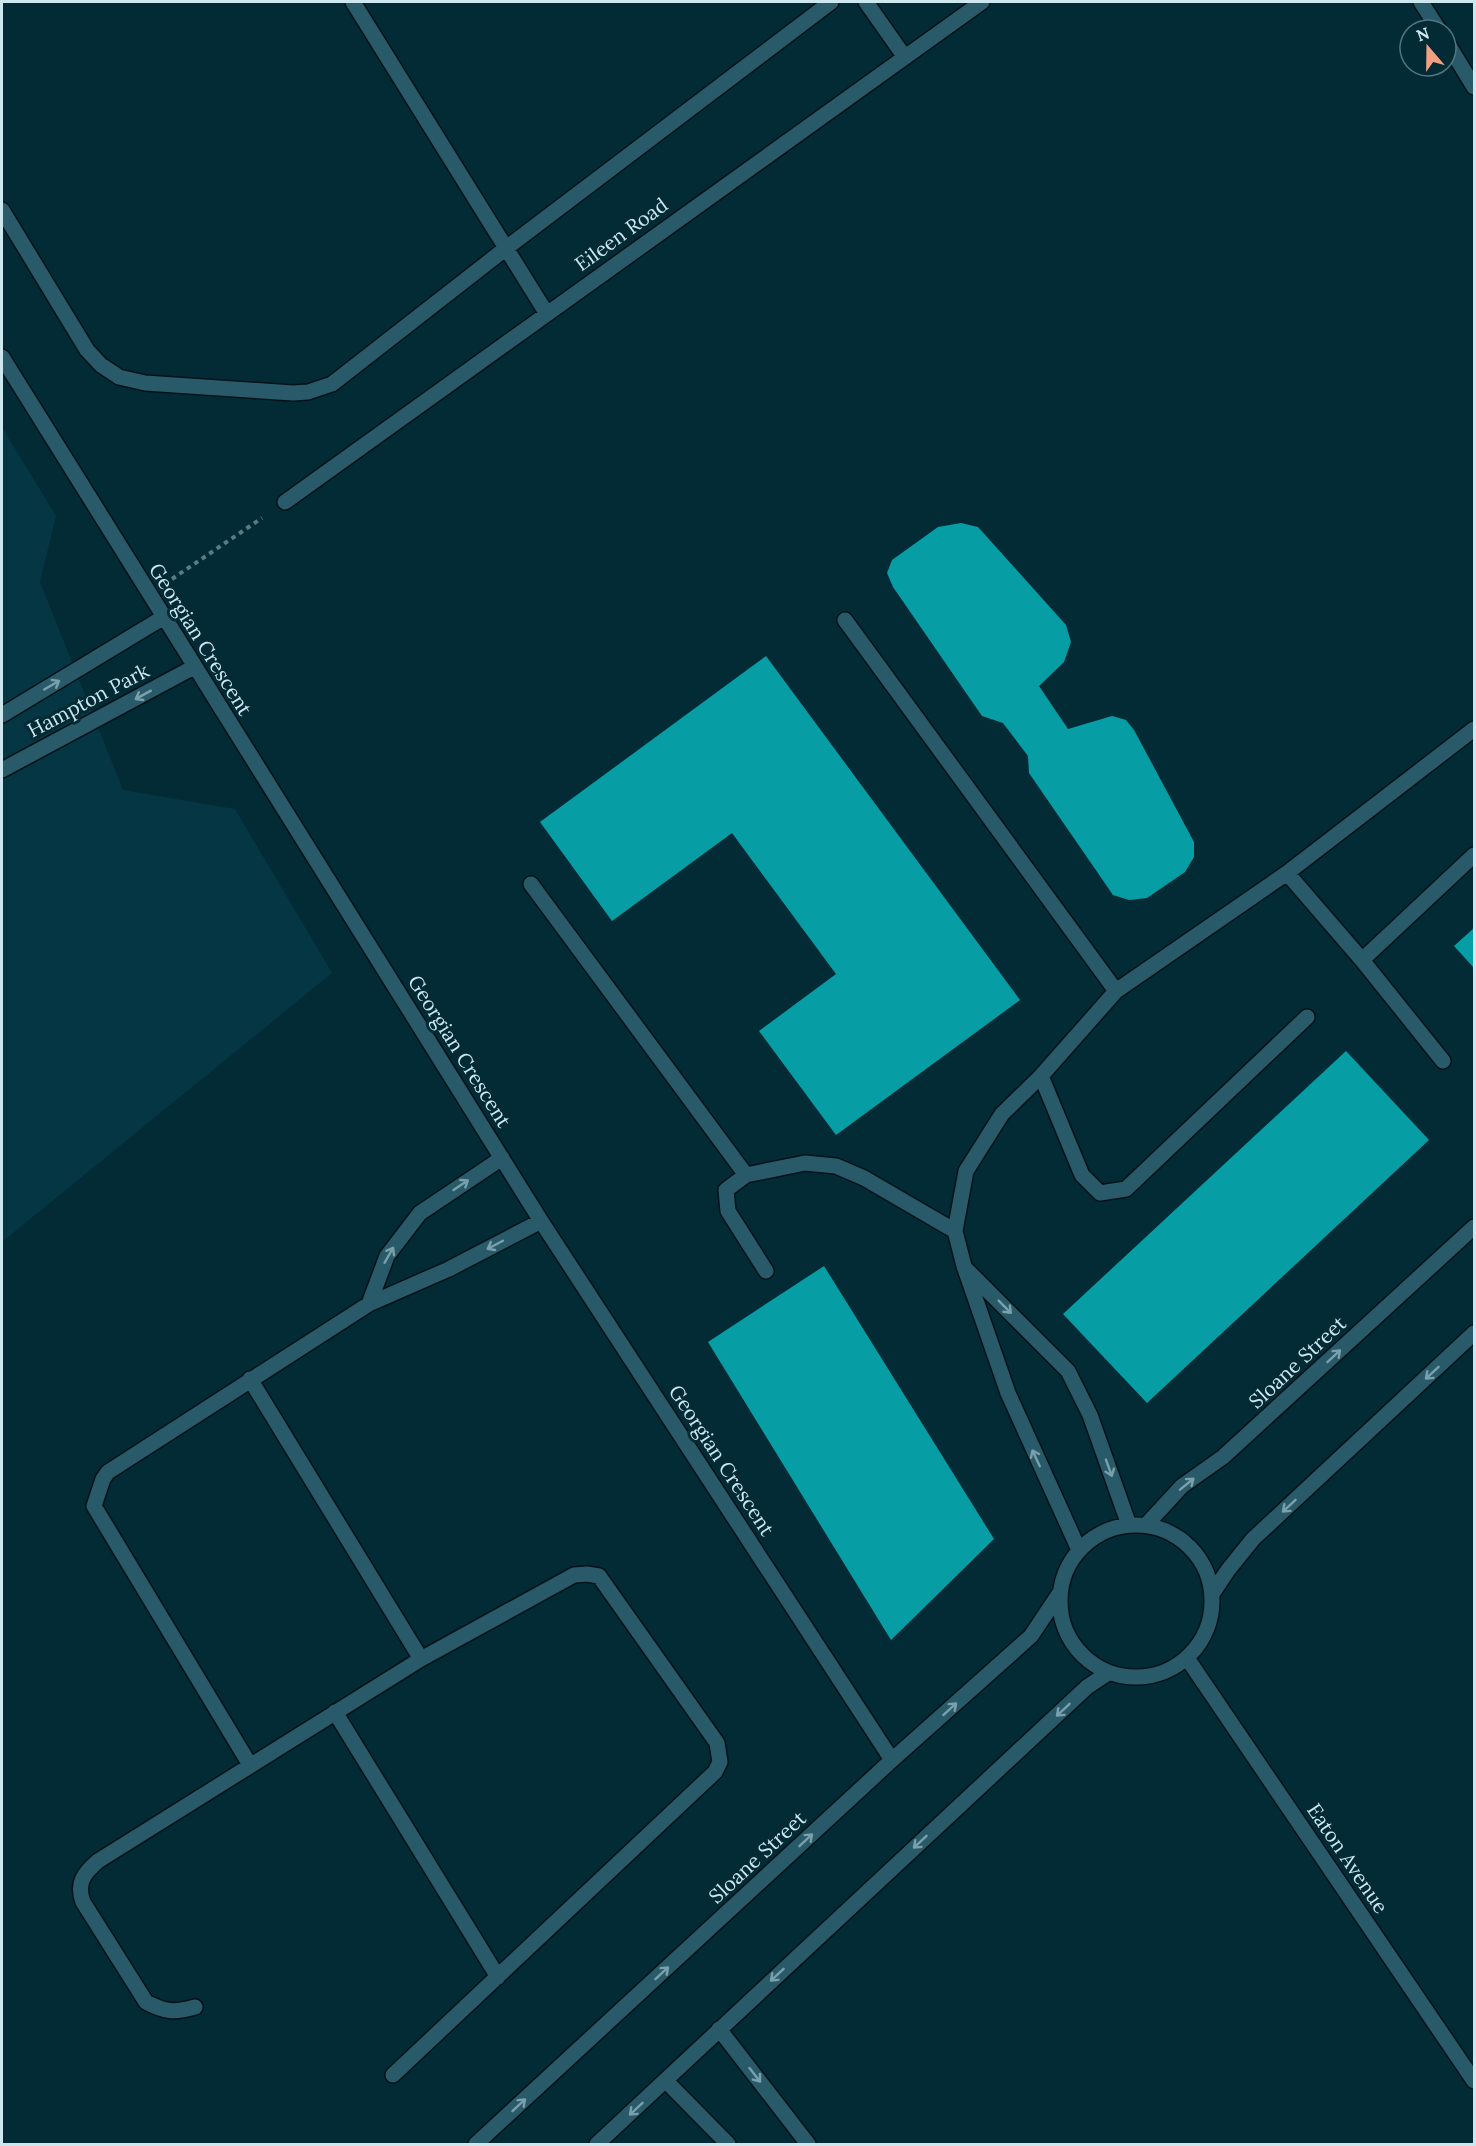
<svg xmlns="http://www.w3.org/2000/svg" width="1476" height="2146" font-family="Lora,serif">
  <rect width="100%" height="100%" fill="#022b36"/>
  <path fill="#043643" d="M2 427 56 516 40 582 123 790 235 809 332 973 2 1242Z"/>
  <path fill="#079da4" d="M961 523 978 527 1066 625 1071 642 1064 662 1039 686 1068 729 1112 716 1126 720 1134 730 1194 842V857L1185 872 1147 898 1129 900 1113 895 1029 773 1028 756 1003 723 982 716 893 587 887 573 892 560 938 527Z
    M766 656 1020 1000 836 1135 759 1031 836 974 732 833 612 921 540 822Z
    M1474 928V968L1454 946Z
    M1346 1051 1429 1140 1147 1403 1063 1314Z
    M824 1266 994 1539 891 1640 708 1342Z"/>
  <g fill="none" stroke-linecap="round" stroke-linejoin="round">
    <g stroke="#001219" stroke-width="18">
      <path id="minor" d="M353 2 547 314
        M866 2 904 56
        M1421 2 1439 30
        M1446 41 1474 87
        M2 210 87 350 101 365 119 377 145 383 293 393 308 392 332 384 505 249 831 2
        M2 357 541 1221 892 1760
        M285 502 982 2
        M845 620 1116 991
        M2 715 164 617
        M2 770 194 667
        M1287 873 1362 960 1443 1061
        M531 884 746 1175
        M1362 960 1474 855
        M1041 1076 1082 1175 1100 1193 1126 1189 1307 1017
        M966 1269 1068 1371 1090 1415 1129 1525
        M766 1271 728 1211 726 1190 746 1175 805 1163 836 1166 864 1178 955 1231
        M369 1304 387 1256 420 1213 502 1158
        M250 1379 421 1659
        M1146 1525 1182 1486 1223 1457 1474 1227
        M1060 1601a76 76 0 1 1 152 0a76 76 0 1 1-152 0Z
        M1079 1550 1008 1393 964 1266 955 1231 966 1171 1002 1114 1041 1076 1116 991 1287 873 1474 729
        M1212 1594 1228 1570 1253 1539 1474 1333
        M1187 1658 1474 2081
        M335 1712 498 1977
        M250 1765 94 1506 103 1479 108 1472 369 1304 449 1269 541 1221
        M195 2007C174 2013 165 2012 146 2002L83 1902C76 1883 84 1873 98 1861L421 1659 574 1575 587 1574 599 1576 717 1743 720 1762 715 1772 393 2075
        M719 2029 808 2144
        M666 2081 728 2144
        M476 2144 892 1760 1031 1636 1059 1594
        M597 2144 1087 1687 1108 1673"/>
    </g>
    <path stroke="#587b84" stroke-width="4" stroke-dasharray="4.5 4.5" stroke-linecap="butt" d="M172 579 262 518"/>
    <use href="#minor" stroke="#295a69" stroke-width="15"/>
  </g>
  <defs><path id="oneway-shaft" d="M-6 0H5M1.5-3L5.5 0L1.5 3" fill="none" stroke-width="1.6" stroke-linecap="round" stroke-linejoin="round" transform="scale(1.5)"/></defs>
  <g stroke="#7ba0ac">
    <use href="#oneway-shaft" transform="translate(52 685) rotate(-30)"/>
    <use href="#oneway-shaft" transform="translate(143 695) rotate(151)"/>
    <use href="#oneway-shaft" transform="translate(461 1185) rotate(-34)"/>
    <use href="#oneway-shaft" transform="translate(495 1245) rotate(152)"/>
    <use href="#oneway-shaft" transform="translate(389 1255) rotate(-60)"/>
    <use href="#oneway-shaft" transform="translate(1005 1307) rotate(45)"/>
    <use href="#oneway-shaft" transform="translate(1334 1356) rotate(-43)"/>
    <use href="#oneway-shaft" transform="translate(1432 1373) rotate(137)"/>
    <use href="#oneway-shaft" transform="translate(1036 1458) rotate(-115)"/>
    <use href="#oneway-shaft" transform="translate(1109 1468) rotate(70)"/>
    <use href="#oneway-shaft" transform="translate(1187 1484) rotate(-39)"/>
    <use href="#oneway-shaft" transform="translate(1289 1506) rotate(137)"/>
    <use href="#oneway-shaft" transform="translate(950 1709) rotate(-42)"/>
    <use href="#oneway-shaft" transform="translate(1063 1710) rotate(137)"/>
    <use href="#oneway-shaft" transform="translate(806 1840) rotate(-43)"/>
    <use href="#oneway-shaft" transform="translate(920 1842) rotate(137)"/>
    <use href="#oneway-shaft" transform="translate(662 1973) rotate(-43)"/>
    <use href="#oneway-shaft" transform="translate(777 1975) rotate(137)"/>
    <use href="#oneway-shaft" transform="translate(755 2075) rotate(52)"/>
    <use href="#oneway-shaft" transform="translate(519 2105) rotate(-43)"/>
    <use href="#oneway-shaft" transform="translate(636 2109) rotate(137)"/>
  </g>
  <g text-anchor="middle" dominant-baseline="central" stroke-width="6" stroke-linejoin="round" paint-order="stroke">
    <g font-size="20" fill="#cde7ef" stroke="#022b36">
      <text transform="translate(621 234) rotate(-36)">Eileen Road</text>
      <text transform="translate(201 639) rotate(58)">Georgian Crescent</text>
      <text transform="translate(88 700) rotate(-28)">Hampton Park</text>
      <text transform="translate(460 1051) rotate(58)">Georgian Crescent</text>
      <text transform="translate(1297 1362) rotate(-43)">Sloane Street</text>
      <text transform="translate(722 1460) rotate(57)">Georgian Crescent</text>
      <text transform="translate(757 1857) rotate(-43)">Sloane Street</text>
      <text transform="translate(1348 1858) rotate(56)">Eaton Avenue</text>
    </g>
  </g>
  <rect width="1476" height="2146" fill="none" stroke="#cde7ef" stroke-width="6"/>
  <g transform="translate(1428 48) rotate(340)"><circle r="28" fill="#022b36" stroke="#537680" stroke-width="1.5"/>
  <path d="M0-4.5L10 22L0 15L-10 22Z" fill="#f39f82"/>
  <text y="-9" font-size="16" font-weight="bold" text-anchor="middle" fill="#cde7ef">N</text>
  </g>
</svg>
